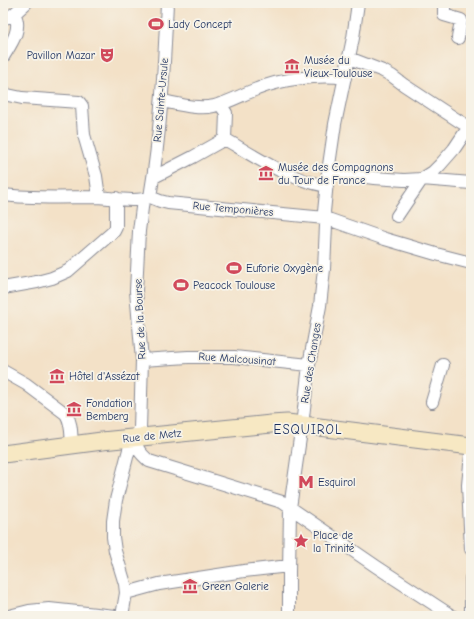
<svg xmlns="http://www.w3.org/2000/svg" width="474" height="619" font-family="'Comic Neue',sans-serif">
  <rect width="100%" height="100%" fill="#f7f3e8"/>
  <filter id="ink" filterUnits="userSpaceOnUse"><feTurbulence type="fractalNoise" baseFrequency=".025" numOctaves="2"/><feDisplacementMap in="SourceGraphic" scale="8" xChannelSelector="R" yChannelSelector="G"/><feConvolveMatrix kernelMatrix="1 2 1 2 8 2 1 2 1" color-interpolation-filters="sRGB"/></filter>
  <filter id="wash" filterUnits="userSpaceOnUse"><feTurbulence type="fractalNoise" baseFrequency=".012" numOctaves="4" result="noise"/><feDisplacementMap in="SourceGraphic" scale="16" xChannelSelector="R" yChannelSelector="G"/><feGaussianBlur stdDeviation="0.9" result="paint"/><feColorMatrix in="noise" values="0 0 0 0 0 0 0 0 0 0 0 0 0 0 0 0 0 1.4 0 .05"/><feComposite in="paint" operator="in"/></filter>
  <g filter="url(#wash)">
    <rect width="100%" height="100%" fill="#f3e1c7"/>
  </g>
  <g filter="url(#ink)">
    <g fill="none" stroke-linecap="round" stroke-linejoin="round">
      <g stroke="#878892" stroke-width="14">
        <path id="street" d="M444 3V15L461 20 458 38
          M3 19 14 14 26 3
          M3 57C11 44 23 28 14 14
          M349 58 383 71 392 76 404 85 459 121 471 128
          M3 94 22 98 79 102 82 106 84 135 96 176 99 197
          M162 101C178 104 198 110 214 106 228 103 243 94 257 89 281 79 319 74 345 78
          M220 104 226 113 225 139
          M225 139C257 158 289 180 327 186
          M328 172 374 178 404 180 422 179 471 183
          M154 177 193 157 225 139
          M3 195C35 199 67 197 98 197 114 198 137 203 150 197L160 201 168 203 325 218 385 239 436 254 471 263
          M150 197C161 133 164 68 167 3
          M397 216 422 179 433 172 440 165 454 149 464 134 471 127
          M3 288 37 282 52 278 68 271 114 231 116 227V198
          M142 360 188 357H234L309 365
          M3 371 26 384 66 414C72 423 71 434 72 445
          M432 402 443 365
          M135 438C137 450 140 453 149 461L282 502 377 567 452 616
          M471 454 468 485 471 549
          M471 578V616
          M126 593 159 584 244 571 289 566
          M9 616 29 611 49 609 115 616
          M122 616 126 593 125 584 115 551 113 537V521L116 500 127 457 130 446 140 429 142 360 136 291 139 231 143 200
          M289 616V573L290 508 303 417 309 365 320 306 324 269 326 225 324 212 328 172 335 124 353 38 358 3"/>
      </g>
      <g stroke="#878892" stroke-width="19">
        <path id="secondary" d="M3 454 102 441 271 424 287 423 471 446"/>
      </g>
      <use href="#street" stroke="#fff" stroke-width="12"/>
      <use href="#secondary" stroke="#f7e8c3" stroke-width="17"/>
    </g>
  </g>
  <defs>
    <g id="stadium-bare" transform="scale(1.2)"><path d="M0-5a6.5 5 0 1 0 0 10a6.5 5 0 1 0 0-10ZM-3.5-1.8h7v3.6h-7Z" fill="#d1495b" stroke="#f7f3e8" stroke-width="2.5" paint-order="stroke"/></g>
    <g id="theatre-bare" transform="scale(1.2)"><path d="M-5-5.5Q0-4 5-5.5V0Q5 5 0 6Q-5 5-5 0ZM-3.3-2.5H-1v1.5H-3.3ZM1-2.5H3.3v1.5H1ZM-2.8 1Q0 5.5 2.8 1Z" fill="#d1495b" stroke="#f7f3e8" stroke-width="2.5" paint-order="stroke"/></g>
    <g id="museum-bare" transform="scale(1.2)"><path d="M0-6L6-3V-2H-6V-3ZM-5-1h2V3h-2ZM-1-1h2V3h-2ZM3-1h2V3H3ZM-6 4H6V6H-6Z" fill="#d1495b" stroke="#f7f3e8" stroke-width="2.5" paint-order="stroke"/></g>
    <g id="metro-bare" transform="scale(1.2)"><path d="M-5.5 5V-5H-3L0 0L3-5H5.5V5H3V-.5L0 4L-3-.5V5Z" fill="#d1495b" stroke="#f7f3e8" stroke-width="2.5" paint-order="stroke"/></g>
    <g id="sight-bare" transform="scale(1.2)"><path d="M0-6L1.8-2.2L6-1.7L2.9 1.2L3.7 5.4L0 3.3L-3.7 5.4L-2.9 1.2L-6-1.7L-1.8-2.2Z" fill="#d1495b" stroke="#f7f3e8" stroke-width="2.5" paint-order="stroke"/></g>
  </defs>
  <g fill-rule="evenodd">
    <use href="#stadium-bare" x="156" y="24"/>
    <use href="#theatre-bare" x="107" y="55"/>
    <use href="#museum-bare" x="292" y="66"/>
    <use href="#museum-bare" x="266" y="173"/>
    <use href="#stadium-bare" x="234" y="268"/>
    <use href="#stadium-bare" x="181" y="285"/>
    <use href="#museum-bare" x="57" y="376"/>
    <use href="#museum-bare" x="74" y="409"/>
    <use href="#metro-bare" x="306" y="482"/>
    <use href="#sight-bare" x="301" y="541"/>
    <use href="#museum-bare" x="190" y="586"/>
  </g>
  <g text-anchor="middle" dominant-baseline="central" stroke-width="3.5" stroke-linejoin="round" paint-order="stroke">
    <g font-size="11" fill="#1b2f5e" stroke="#f7f3e8" text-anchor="start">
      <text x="168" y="24">Lady Concept</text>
      <text x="95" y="55" text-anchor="end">Pavillon Mazar</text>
      <text x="304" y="60">Musée du<tspan x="304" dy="13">Vieux-Toulouse</tspan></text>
      <text x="278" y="167">Musée des Compagnons<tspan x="278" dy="13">du Tour de France</tspan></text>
      <text x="246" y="268">Euforie Oxygène</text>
      <text x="193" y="285">Peacock Toulouse</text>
      <text x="69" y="376">Hôtel d'Assézat</text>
      <text x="86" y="403">Fondation<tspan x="86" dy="13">Bemberg</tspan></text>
      <text x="318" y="482">Esquirol</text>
      <text x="313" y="535">Place de<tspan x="313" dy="13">la Trinité</tspan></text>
      <text x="202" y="586">Green Galerie</text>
    </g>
    <g font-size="11" fill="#1b2f5e" stroke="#f7f3e8">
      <text transform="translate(161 100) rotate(-85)">Rue Sainte-Ursule</text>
      <text transform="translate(233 209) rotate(5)">Rue Temponières</text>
      <text transform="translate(140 319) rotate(-93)">Rue de la Bourse</text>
      <text transform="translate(237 359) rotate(4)">Rue Malcousinat</text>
      <text transform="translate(311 363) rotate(-81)">Rue des Changes</text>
      <text transform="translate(152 436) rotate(-6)">Rue de Metz</text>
    </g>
    <g font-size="13" letter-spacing="1" fill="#1b2f5e" stroke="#f7f3e8">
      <text x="308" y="429">ESQUIROL</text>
    </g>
  </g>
  <rect width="474" height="619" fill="none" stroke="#f7f3e8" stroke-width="16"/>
</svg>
